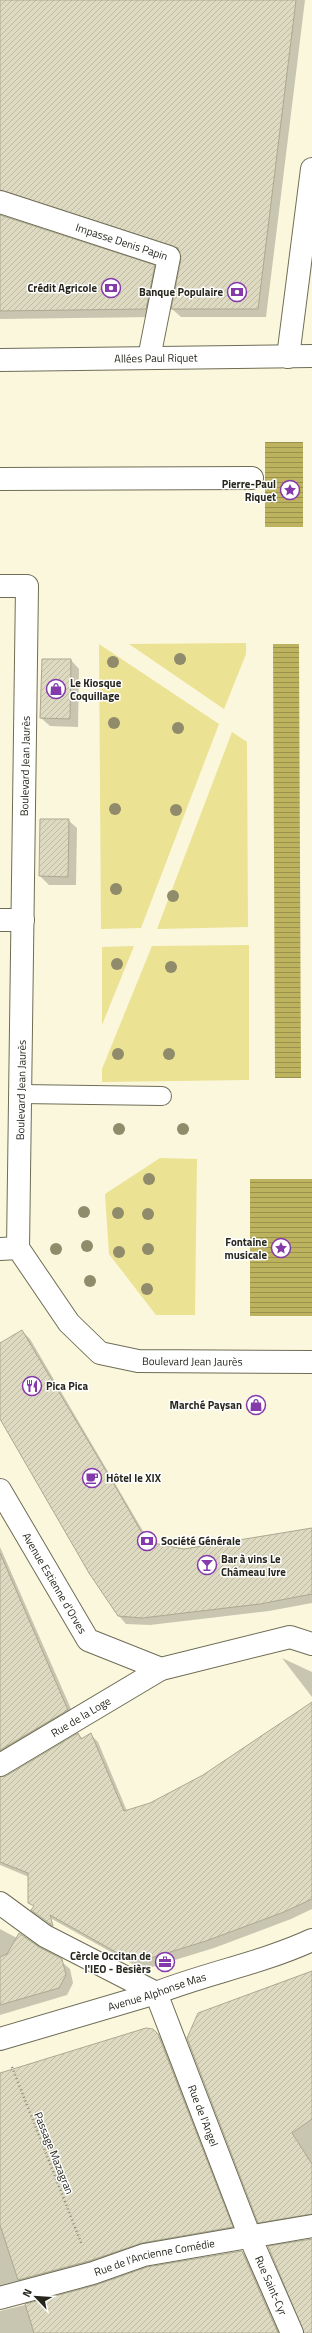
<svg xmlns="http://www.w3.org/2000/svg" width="312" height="2333" font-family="'Titillium Web',sans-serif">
  <defs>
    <pattern id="water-rules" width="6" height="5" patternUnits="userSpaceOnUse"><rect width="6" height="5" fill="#bdb25d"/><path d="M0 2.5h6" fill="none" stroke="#9a914c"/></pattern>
    <pattern id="building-hatch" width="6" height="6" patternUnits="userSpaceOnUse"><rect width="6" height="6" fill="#dddac1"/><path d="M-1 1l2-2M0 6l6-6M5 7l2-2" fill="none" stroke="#bebba5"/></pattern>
  </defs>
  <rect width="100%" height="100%" fill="#faf7dd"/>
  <path fill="#ece293" d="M246 643V654L224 709 129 644Z
    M99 644 219 724 141 928 101 929Z
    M232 732 247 742 248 927 157 929Z
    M249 945V1080L102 1082V1069L152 946Z
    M134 946 102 1025V947Z
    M160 1158 197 1159 195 1315H156L109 1254 105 1194Z"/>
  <path fill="url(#water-rules)" d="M265 442H303V527H265Z
    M273 644H299L301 1078H275Z
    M250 1179H312V1316H250Z"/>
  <path fill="#0003" d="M0 0H305L266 317H181L172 309 182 259 181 254 13 198 0 203Z
    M0 216 154 266 162 275 154 317 0 319Z
    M71 660 79 669 78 727 50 726 41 718Z
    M68 820 77 828 76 885H49L40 876Z
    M22 1331 30 1339 150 1543 184 1550 312 1530V1603L269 1611 150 1625 126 1624 119 1616 0 1417V1344Z
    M0 1547 75 1718 0 1763Z
    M282 1658 312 1672V1697Z
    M312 1703V1909L291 1919 214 1948 152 1967 136 1966 52 1919 28 1895 29 1877 0 1865V1778L7 1777 78 1734 83 1739 90 1734 98 1742 127 1811 151 1804 203 1776Z
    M0 1929 62 1962 70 1969 73 1983 67 1995 0 2015Z
    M312 1971V2222L266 2230 259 2222Z
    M153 2030 166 2043 240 2234 0 2297V2074Z
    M242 2252 250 2259 282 2333H0V2311Z"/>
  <path fill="url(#building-hatch)" stroke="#aba990" d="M0 0H296L258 309H171L181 259 178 248 0 190Z
    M0 215 155 265 146 309 0 311Z
    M42 659H71L70 719 40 718Z
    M40 819H69L68 877 39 876Z
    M22 1330 118 1491 143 1535V1541L184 1549 312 1528V1594L260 1604 142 1618 118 1616 89 1573 0 1419V1343Z
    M0 1553 68 1710 0 1750Z
    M312 1702V1899L284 1912 206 1941 144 1960 128 1959 50 1915 53 1926 31 1910 34 1906 28 1903V1873L0 1862V1777L6 1776 78 1733 81 1739 91 1733 124 1811 150 1803 203 1775Z
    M19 1933 39 1947 62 1959 66 1975 59 1988 0 2005V1957L7 1954Z
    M312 1971V2119L292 2133 312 2164V2214L258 2223 187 2038 198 2013Z
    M146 2028 153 2029 158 2034 233 2227 142 2243 89 2261 18 2280 0 2225V2073Z
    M312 2239V2333H304L268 2246Z
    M242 2251 278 2333H34L25 2304 96 2285 147 2267Z"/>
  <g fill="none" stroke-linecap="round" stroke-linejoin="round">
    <g stroke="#6f6d56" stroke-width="20">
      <path id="service" d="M21 1094 162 1096"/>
    </g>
    <g stroke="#6f6d56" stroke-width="24">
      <path id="pedestrian" d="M0 479 252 478"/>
    </g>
    <g stroke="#6f6d56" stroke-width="24">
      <g id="minor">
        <path id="s1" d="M0 202 169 257 149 358"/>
        <path id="s2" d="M0 586H27L18 1248 69 1323 100 1353 138 1361 312 1362"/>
        <path d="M0 920H23"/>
        <path d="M0 1249 18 1248"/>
        <path id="s3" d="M0 1490 88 1640 161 1669 290 1637 312 1644"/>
        <path id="s4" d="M0 1765 161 1669"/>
        <path id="s5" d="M0 1903 45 1936 156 1993 250 2237 292 2333"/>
        <path id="s6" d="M0 2298 93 2273 144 2255 312 2226"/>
      </g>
    </g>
    <g stroke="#6f6d56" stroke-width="24">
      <g id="secondary">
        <path d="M288 357 312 169"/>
        <path id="s7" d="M0 360 312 356"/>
        <path id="s8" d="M0 2039 156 1993C207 1973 262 1963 312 1940"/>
      </g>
    </g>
    <path stroke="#8a8877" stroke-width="2.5" stroke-dasharray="1 3" stroke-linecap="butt" d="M12 2067 82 2245"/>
    <use href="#service" stroke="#fff" stroke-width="18"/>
    <use href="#pedestrian" stroke="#fff" stroke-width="22"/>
    <use href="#minor" stroke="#fff" stroke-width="22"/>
    <use href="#secondary" stroke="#fff" stroke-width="22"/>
  </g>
  <g fill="#8f8b6b">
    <circle cx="180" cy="659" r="6"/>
    <circle cx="113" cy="662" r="6"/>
    <circle cx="114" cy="723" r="6"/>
    <circle cx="178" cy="728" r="6"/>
    <circle cx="115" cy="809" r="6"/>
    <circle cx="176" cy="810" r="6"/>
    <circle cx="116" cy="889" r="6"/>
    <circle cx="173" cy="896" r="6"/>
    <circle cx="117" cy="964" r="6"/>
    <circle cx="171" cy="967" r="6"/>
    <circle cx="118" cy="1054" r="6"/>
    <circle cx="169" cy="1054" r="6"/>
    <circle cx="119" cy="1129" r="6"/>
    <circle cx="183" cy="1129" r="6"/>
    <circle cx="149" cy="1179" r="6"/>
    <circle cx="84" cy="1212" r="6"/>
    <circle cx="118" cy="1213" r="6"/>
    <circle cx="148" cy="1214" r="6"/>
    <circle cx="87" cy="1246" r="6"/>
    <circle cx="56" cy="1249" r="6"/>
    <circle cx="148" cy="1249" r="6"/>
    <circle cx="119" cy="1252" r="6"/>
    <circle cx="90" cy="1281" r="6"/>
    <circle cx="147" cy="1289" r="6"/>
  </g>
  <defs>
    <g id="bank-ring" transform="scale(1)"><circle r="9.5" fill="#fff" stroke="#853aac" stroke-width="1.5"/><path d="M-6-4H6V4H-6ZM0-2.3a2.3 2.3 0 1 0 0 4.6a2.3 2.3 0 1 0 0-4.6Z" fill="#853aac"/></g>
    <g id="sight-ring" transform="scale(1)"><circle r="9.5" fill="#fff" stroke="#853aac" stroke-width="1.5"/><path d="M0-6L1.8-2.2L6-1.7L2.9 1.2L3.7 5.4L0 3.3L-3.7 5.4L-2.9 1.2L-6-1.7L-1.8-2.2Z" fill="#853aac"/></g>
    <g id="shop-ring" transform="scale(1)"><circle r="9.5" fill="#fff" stroke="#853aac" stroke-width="1.5"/><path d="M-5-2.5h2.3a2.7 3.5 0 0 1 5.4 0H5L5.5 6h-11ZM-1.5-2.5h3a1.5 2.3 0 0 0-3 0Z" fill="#853aac"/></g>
    <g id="restaurant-ring" transform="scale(1)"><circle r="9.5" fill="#fff" stroke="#853aac" stroke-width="1.5"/><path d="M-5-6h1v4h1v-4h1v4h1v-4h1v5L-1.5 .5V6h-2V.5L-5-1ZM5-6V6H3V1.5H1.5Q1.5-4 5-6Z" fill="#853aac"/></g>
    <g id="cafe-ring" transform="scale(1)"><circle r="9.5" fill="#fff" stroke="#853aac" stroke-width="1.5"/><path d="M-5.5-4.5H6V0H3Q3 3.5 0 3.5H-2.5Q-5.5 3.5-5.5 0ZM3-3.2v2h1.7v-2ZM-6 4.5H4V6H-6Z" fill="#853aac"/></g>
    <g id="bar-ring" transform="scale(1)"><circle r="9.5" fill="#fff" stroke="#853aac" stroke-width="1.5"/><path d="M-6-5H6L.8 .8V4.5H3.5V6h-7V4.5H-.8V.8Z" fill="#853aac"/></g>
    <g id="office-ring" transform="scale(1)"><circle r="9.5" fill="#fff" stroke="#853aac" stroke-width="1.5"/><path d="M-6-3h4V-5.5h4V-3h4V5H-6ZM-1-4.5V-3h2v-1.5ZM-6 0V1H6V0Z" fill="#853aac"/></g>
  </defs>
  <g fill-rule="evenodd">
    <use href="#bank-ring" x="111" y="288"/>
    <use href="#bank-ring" x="237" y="292"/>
    <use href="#sight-ring" x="290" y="490"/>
    <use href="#shop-ring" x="56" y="689"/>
    <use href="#sight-ring" x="281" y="1248"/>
    <use href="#restaurant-ring" x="32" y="1386"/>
    <use href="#shop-ring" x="256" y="1405"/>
    <use href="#cafe-ring" x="92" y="1478"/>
    <use href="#bank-ring" x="147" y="1541"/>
    <use href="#bar-ring" x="207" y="1565"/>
    <use href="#office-ring" x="165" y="1962"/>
  </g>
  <g text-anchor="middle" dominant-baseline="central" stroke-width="3" stroke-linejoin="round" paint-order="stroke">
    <g font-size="11" fill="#27261d" stroke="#fff">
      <text stroke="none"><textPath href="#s1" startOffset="128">Impasse Denis Papin</textPath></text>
      <text stroke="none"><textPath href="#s7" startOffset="156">Allées Paul Riquet</textPath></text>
      <text transform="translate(25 766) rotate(-89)">Boulevard Jean Jaurès</text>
      <text transform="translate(21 1090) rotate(-89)">Boulevard Jean Jaurès</text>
      <text stroke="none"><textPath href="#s2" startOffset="916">Boulevard Jean Jaurès</textPath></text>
      <text stroke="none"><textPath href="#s3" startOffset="108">Avenue Estienne d'Orves</textPath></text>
      <text stroke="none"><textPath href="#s4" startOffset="94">Rue de la Loge</textPath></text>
      <text stroke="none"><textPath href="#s8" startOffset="164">Avenue Alphonse Mas</textPath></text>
      <text stroke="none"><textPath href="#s5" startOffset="312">Rue de l'Angel</textPath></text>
      <text transform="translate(54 2153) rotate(68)">Passage Mazagran</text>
      <text stroke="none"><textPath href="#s6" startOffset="160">Rue de l'Ancienne Comédie</textPath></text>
      <text stroke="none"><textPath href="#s5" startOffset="495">Rue Saint-Cyr</textPath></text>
    </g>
    <g font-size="11" font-weight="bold" fill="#27261d" stroke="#fff" text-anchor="end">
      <text x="97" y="288">Crédit Agricole</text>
      <text x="223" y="292">Banque Populaire</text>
      <text x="276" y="484">Pierre-Paul<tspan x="276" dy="13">Riquet</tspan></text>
      <text x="70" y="683" text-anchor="start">Le Kiosque<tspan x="70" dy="13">Coquillage</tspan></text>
      <text x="267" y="1242">Fontaine<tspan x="267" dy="13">musicale</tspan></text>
      <text x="46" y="1386" text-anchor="start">Pica Pica</text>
      <text x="242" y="1405">Marché Paysan</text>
      <text x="106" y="1478" text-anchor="start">Hôtel le XIX</text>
      <text x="161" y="1541" text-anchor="start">Société Générale</text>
      <text x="221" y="1559" text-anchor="start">Bar à vins Le<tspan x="221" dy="13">Châmeau Ivre</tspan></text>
      <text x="151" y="1956">Cèrcle Occitan de<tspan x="151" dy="13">l'IEO - Besièrs</tspan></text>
    </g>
  </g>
  <g transform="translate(36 2297) rotate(295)" stroke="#ffffff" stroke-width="3" paint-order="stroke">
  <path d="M0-3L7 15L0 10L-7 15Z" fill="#27261d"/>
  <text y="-6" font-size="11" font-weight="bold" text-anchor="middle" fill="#27261d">N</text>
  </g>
</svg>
